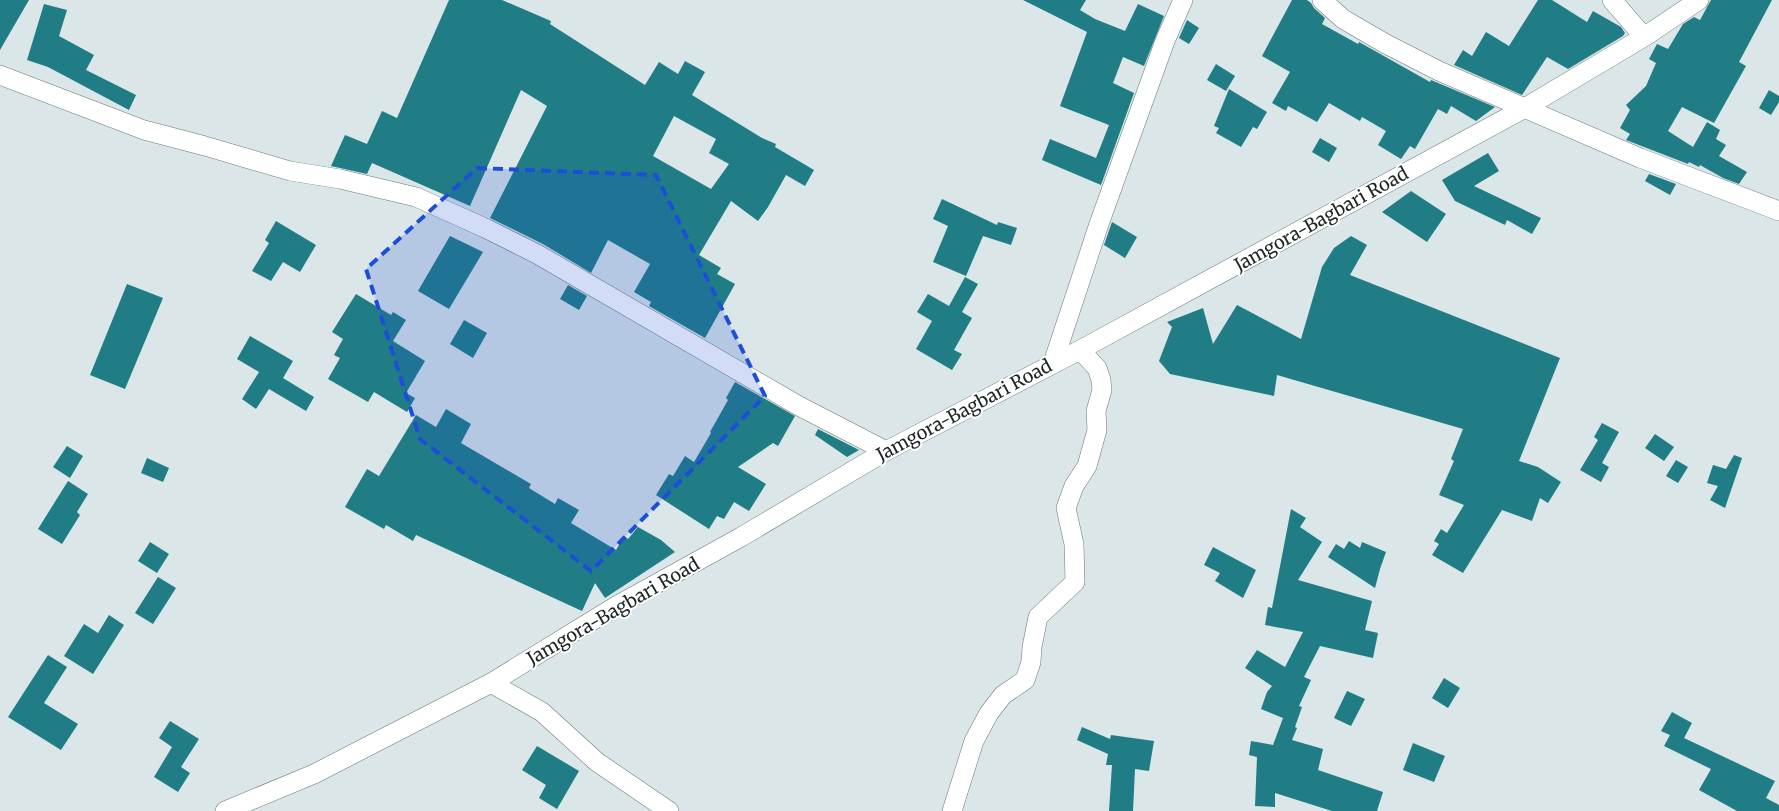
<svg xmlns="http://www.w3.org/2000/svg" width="1779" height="811" font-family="Merriweather,serif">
  <rect width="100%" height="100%" fill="#dae6e7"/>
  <path fill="#207d85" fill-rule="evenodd" d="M0 0H29L0 50Z
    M449 0H502L551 21 550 24 645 85 659 62 678 74 685 61 705 72 692 95 762 138 776 144 775 147 814 170 805 186 786 175 768 207 758 221 731 201 699 255 721 268 717 274 735 284 705 338 649 306 651 302 634 292 650 264 608 240 591 273 543 244 490 218 547 106 521 90 470 206 372 163 367 174 331 166 345 135 367 144 382 111 397 118ZM674 116 716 139 709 153 729 164 711 189 653 156Z
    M1023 0H1086L1080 10 1095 19 1125 31 1138 4 1164 16 1144 66 1123 57 1113 83 1134 93 1101 185 1042 160 1050 139 1096 158 1109 125 1060 106 1087 32Z
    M1292 0H1307L1311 3 1314 8 1325 18 1322 24 1358 44 1359 42 1430 82 1431 80 1495 107 1476 121 1451 106 1447 114 1438 109 1415 149 1410 146 1401 159 1378 145 1386 131 1362 117 1360 121 1329 103 1317 122 1288 106 1286 111 1272 103 1290 72 1262 56Z
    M1538 0H1552L1587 22 1593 11 1621 27 1625 33 1623 36 1568 69 1547 57 1522 95 1454 65 1463 50 1472 56 1486 32 1509 46Z
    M1711 0H1772L1739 62 1746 66 1714 123 1682 107 1668 131 1693 147 1707 122 1720 130 1716 139 1726 145 1719 156 1747 172 1739 184 1723 178 1700 165 1699 167 1689 162 1688 164 1626 140 1630 134 1620 128 1630 110 1626 105 1646 86 1656 63 1649 59 1657 44 1668 49 1683 24 1694 17 1700 20Z
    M44 4 67 10 59 36 94 55 86 70 136 95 129 110 48 67 27 60Z
    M1187 20 1199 28 1189 44 1179 38Z
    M1216 64 1235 76 1226 91 1207 80Z
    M1229 89 1267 112 1257 129 1253 127 1241 147 1216 133 1219 128 1214 126Z
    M1769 90 1779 96V102L1771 115 1759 108Z
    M1320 138 1337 148 1329 162 1312 152Z
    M1488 153 1499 171 1474 186 1541 218 1532 234 1507 220 1505 225 1455 201 1442 180Z
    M1649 174 1676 184 1670 195 1645 181Z
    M1411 191 1446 214 1427 242 1382 212Z
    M942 199 997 225 998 222 1017 228 1011 245 983 236 966 276 933 262 948 226 933 219Z
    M276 221 316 245 300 272 283 262 271 281 252 271 269 243 265 240Z
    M1112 222 1137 237 1125 258 1104 245Z
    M450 236 483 252 449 309 418 291Z
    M1351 236 1367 245 1350 275 1560 358 1519 461 1538 467 1561 482 1548 503 1540 498 1532 521 1502 510 1463 573 1432 555 1439 544 1434 541 1441 529 1447 533 1464 505 1439 495 1454 461 1451 459 1463 429 1277 375 1274 396 1170 374 1159 361 1172 327 1167 322 1203 308 1213 344 1237 305 1301 339 1322 267 1334 248Z
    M965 277 978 284 962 312 972 318 954 350 962 354 952 370 916 349 932 321 917 312 928 294 949 306Z
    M127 284 163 298 125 389 90 375Z
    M568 285 587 296 579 310 560 299Z
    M356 294 391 315 393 312 406 320 393 341 425 361 406 393 415 398 407 412 374 392 368 402 328 379 340 358 334 355 343 339 332 332Z
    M464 320 487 333 473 358 450 344Z
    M250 336 293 361 283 378 314 397 306 411 269 389 256 409 242 399 259 372 237 359Z
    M735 382 795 416 778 446 773 443 738 467 766 484 749 511 734 502 724 519 717 516 709 529 656 495 669 474 673 476 685 456 694 462 711 433 710 432 728 400 726 398Z
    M446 409 471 424 461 443 531 484 529 488 555 504 558 498 579 510 571 523 616 550 624 536 628 539 638 527 661 540 675 552 605 598 595 583 582 611 416 535 413 541 386 525 384 529 345 507 367 469 379 476 416 415 436 427Z
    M1602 423 1619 432 1602 463 1609 467 1601 482 1580 470 1598 440 1594 437Z
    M818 429 859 450 847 457 815 435Z
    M1655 434 1674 447 1664 461 1645 448Z
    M67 446 83 456 70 478 53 467Z
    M1734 455 1742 458 1725 508 1710 500 1718 486 1707 483 1713 465 1726 469Z
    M147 458 169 468 163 482 141 473Z
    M1676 460 1688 467 1678 483 1666 476Z
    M68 481 88 494 77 512 80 515 62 544 38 529Z
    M1291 509 1306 518 1300 527 1322 542 1298 580 1372 601 1365 630 1378 633 1373 658 1320 646 1304 677 1311 680 1299 706 1302 707 1295 727 1297 728 1292 740 1323 749 1318 770 1383 792 1377 811H1332L1275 793V807L1255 806 1257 757 1249 755 1251 741 1273 745 1283 718 1261 709 1267 692 1272 686 1245 668 1257 650 1285 667 1303 632 1265 625 1268 607 1272 608Z
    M1349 541 1360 548 1362 542 1386 552 1380 569 1375 588 1328 557 1336 544 1344 549Z
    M150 542 169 554 157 573 138 561Z
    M1213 547 1256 570 1243 598 1215 581 1220 573 1204 565Z
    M158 577 176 588 153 624 135 613Z
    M109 615 124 625 93 674 64 656 84 624 98 633Z
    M48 655 67 667 44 703 78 724 61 750 8 717Z
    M1444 678 1460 688 1448 708 1432 698Z
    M1347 691 1365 699 1351 726 1334 718Z
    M1672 712 1692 723 1684 738 1775 781 1766 798 1779 805V811H1737L1699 790 1711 769 1664 746 1670 735 1661 731Z
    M170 721 199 739 181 767 190 773 178 792 154 777 172 747 159 738Z
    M1082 727 1110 739 1111 735 1154 741 1149 771 1135 769 1133 811H1109L1112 765H1106L1108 754 1077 740Z
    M1413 743 1445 756 1434 782 1403 770Z
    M537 746 579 771 557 809 539 798 546 785 522 770Z"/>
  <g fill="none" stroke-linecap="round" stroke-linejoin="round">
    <g stroke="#6c7778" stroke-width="20">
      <path id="minor" d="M1322 0 1343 19 1386 44 1439 71 1640 158 1779 211
        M1612 0 1644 37
        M0 75 144 130 205 146 290 171 340 179 416 197 485 228 537 254 799 406 886 451
        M1053 363 1099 224 1165 41 1183 0
        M491 683 542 712 597 762 669 811
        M225 811 314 774 491 683 616 606 741 537 886 451 1080 350 1523 109 1644 37 1699 0
        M952 811 974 741 989 713 1003 695 1025 680 1031 662 1032 647 1038 617 1075 582 1074 544 1066 508 1074 486 1087 466 1097 430 1096 411 1102 390 1101 380 1097 368 1080 350"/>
    </g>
    <use href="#minor" stroke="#fff" stroke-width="19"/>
  </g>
  <path fill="#1d4ed8" fill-opacity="0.2" stroke="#1d4ed8" stroke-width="4" stroke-dasharray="10 6" stroke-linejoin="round" d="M477 168 656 175 765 396 591 571 420 439 366 269Z"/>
  <g text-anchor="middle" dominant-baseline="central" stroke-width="4" stroke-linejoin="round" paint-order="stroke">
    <g font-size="18" fill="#1e2323" stroke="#fff">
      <text transform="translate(1321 219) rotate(-29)">Jamgora-Bagbari Road</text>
      <text transform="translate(964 410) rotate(-28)">Jamgora-Bagbari Road</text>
      <text transform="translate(613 611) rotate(-30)">Jamgora-Bagbari Road</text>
    </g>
  </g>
</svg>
